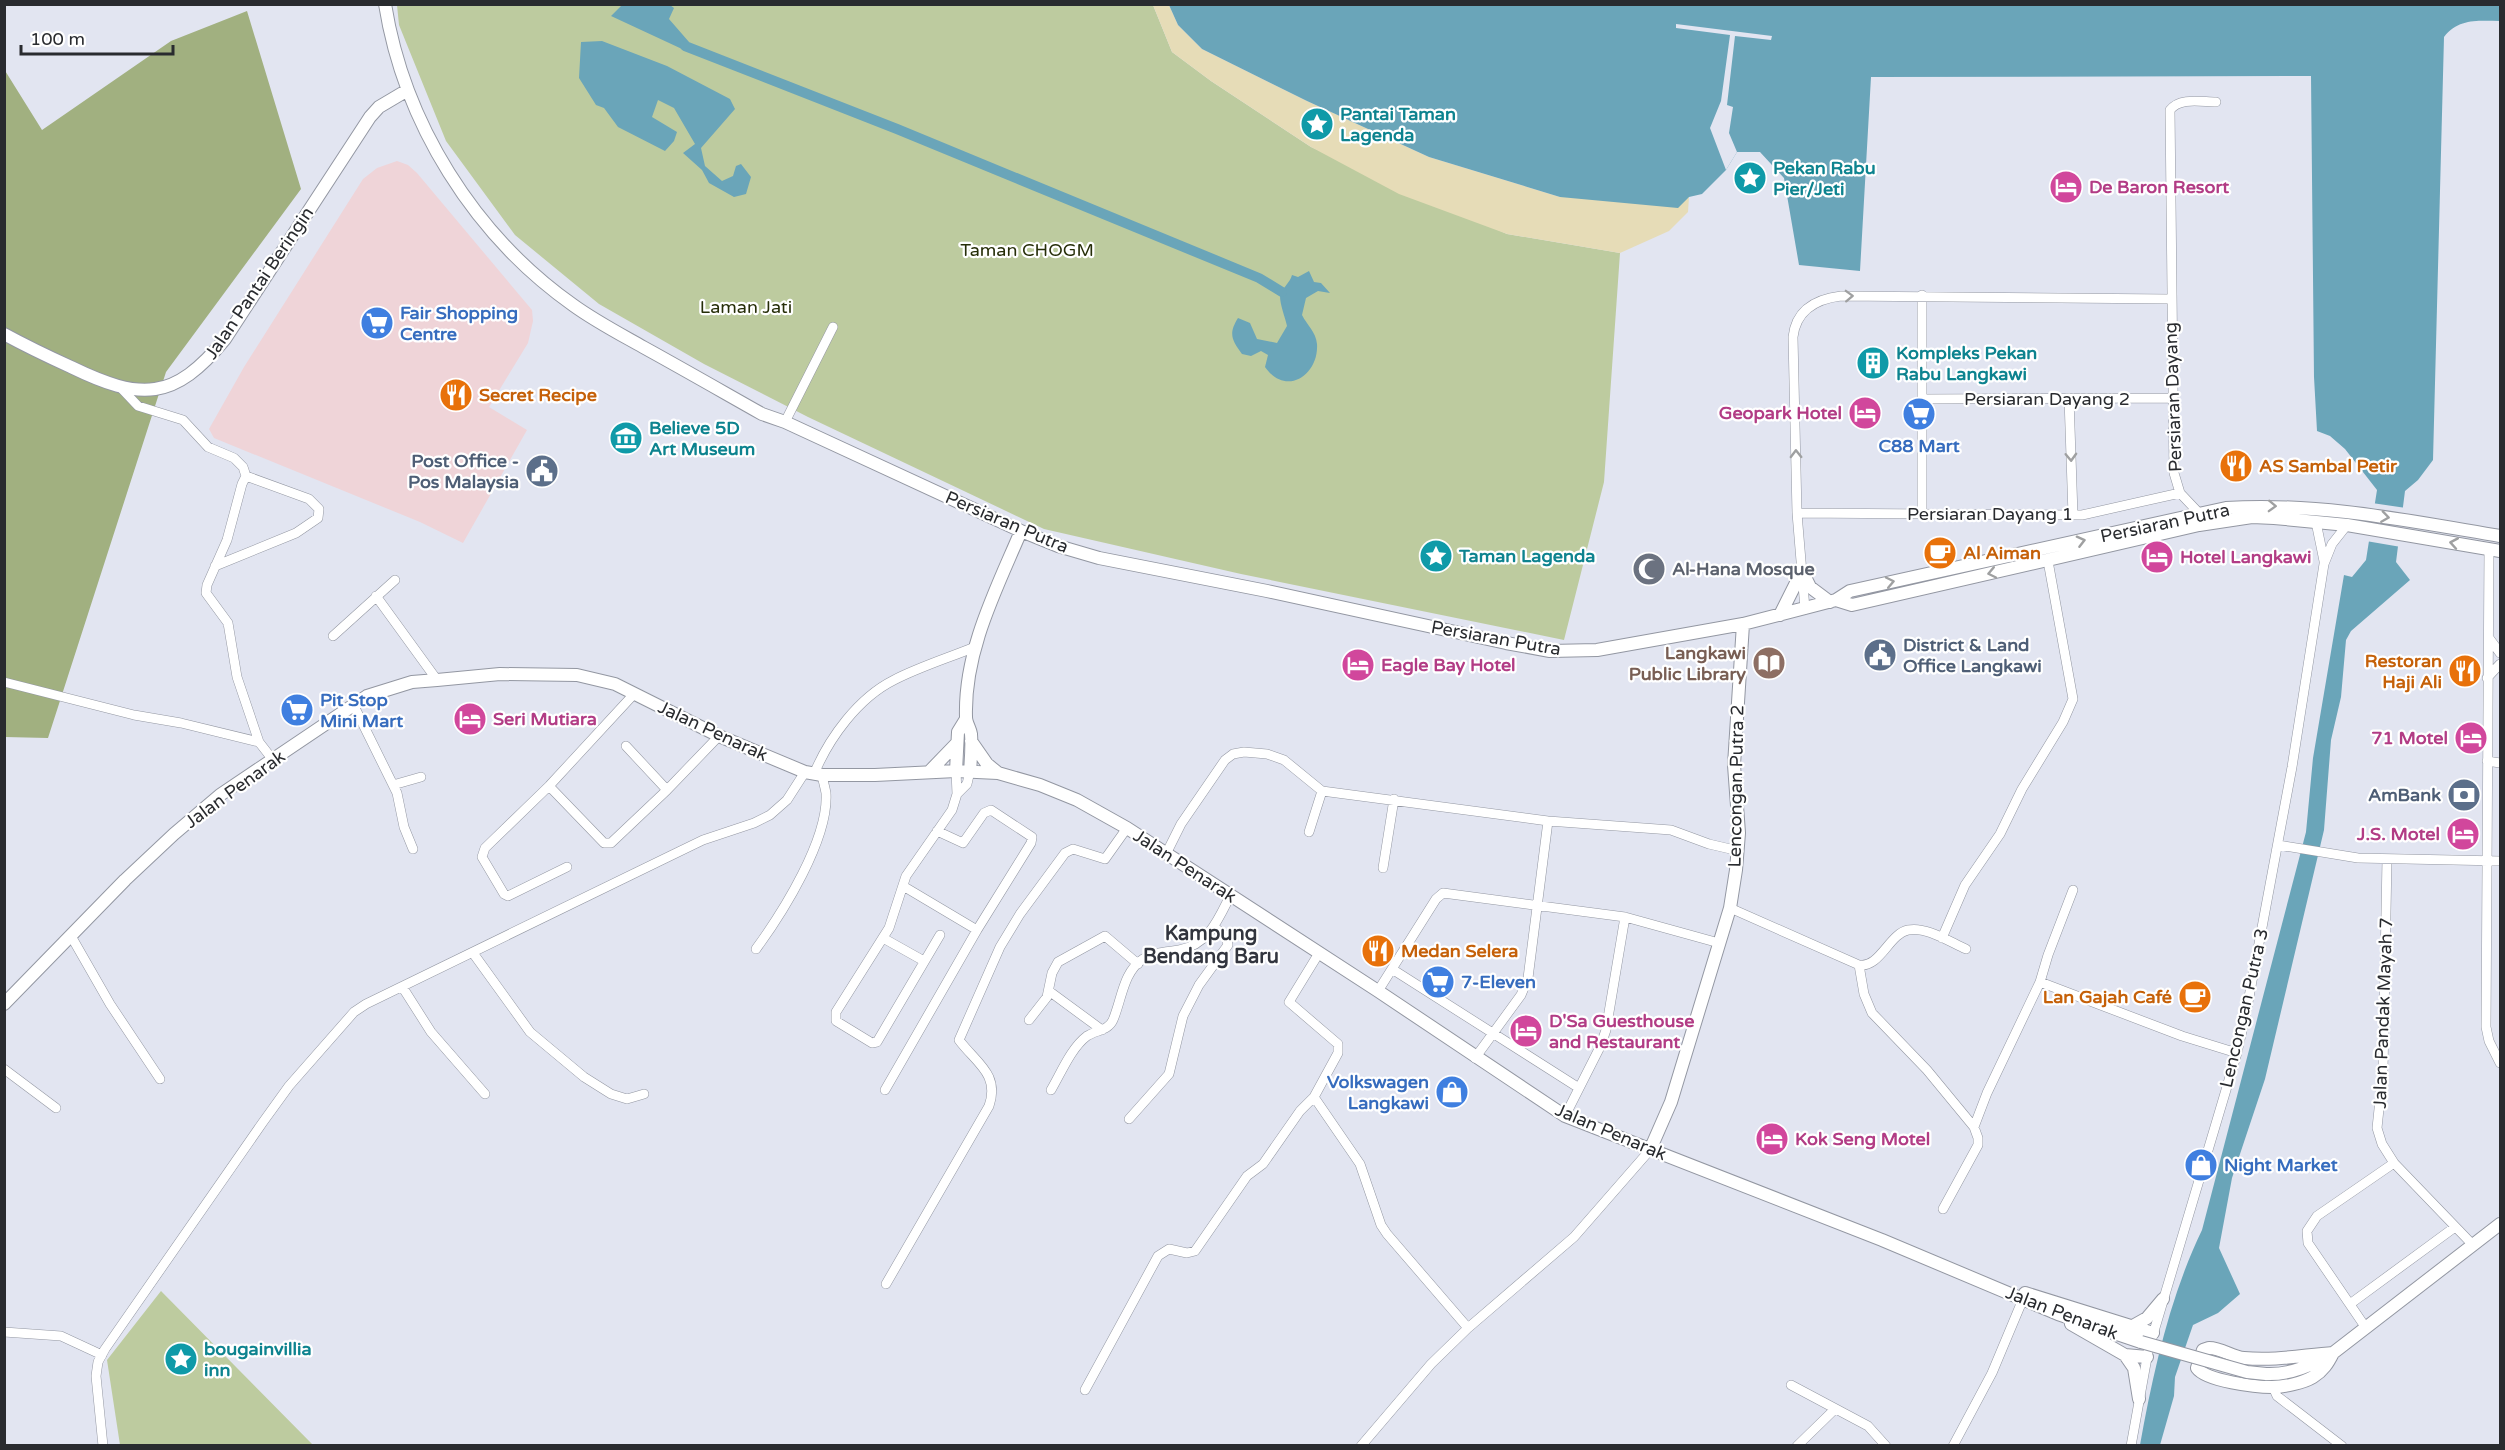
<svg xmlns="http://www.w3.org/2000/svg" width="2505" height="1450" font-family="'Varela Round',sans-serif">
  <rect width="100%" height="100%" fill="#e2e5f1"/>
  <path fill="#efd4d8" d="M397 161 408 165 417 173 532 310 533 321 528 343 489 407 527 430 463 543 420 522 214 438 209 429 244 367 363 179 377 168Z"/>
  <path fill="#bdcb9f" d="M397 5H1153L1172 52 1211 81 1311 147 1507 234 1620 253 1604 482 1564 640 1241 574 1044 529 808 417 704 364 599 304 515 235 446 141 399 25Z
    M161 1291 313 1445H120L107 1360Z"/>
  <path fill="#a1b080" d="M247 11 301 189 166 372 48 738 5 737 4 69 42 130 171 41Z"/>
  <path fill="#e6dcb7" d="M1153 5H1169L1178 25 1202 49 1307 101 1429 157 1560 197H1689L1688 212 1669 231 1620 253 1507 234 1399 194 1311 147 1211 81 1172 52Z"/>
  <path fill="#6aa5b9" d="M622 5H670L674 8 669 19 689 42 682 49 611 16Z
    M1169 5H2500V21C2478 21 2459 18 2444 37L2433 460 2418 480 2405 491 2396 562 2410 580 2351 631 2346 640 2341 697 2331 740 2324 830 2265 1079 2232 1178 2219 1248 2240 1294 2218 1313 2193 1325 2175 1377 2174 1396 2160 1445H2140C2153 1373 2170 1296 2202 1230L2306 832 2313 758 2344 575 2352 577 2366 560 2377 490 2345 449 2330 436 2317 431 2314 377 2311 76 1871 77 1860 271 1799 265 1784 178 1760 152H1737L1726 170 1702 194 1689 197 1678 208 1560 197 1429 157 1307 101 1202 49 1178 25Z
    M602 41 667 66 730 99 735 109 701 148 705 166 722 181 733 176 736 166 741 164 751 177 746 194 734 197 709 183 702 170 683 153 695 144 674 108 658 100 652 117 677 132 674 141 665 151 618 127 604 108 596 105 579 78 581 42Z
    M1309 271 1314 282 1321 283 1330 293 1318 291 1306 298 1302 315C1307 325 1316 332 1317 344 1319 375 1286 397 1265 367L1268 355 1261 351 1251 356 1242 354C1232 340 1228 334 1238 318L1250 323 1257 339 1277 343 1287 326C1285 317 1280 305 1280 296 1281 289 1290 283 1292 275L1298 277Z"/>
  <path fill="#e2e5f1" d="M1676 24 1772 36 1771 40 1735 36 1727 105 1733 107 1729 133 1737 152 1726 170 1710 128 1721 101 1730 35 1676 28Z
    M2372 503 2406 508 2401 547 2366 541Z"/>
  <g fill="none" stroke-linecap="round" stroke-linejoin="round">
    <path stroke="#6aa5b9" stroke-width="10" d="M685 46 897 129 1259 278 1282 292"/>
    <g stroke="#9397a2" stroke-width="10">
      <path id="street" d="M1922 295V514
        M121 388 138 406 183 420 208 447 234 458 243 467 246 476 242 484 227 540 207 585 206 593 228 623 237 677 259 742 273 760
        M2069 398 2073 515
        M1922 399 2172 398
        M785 422 833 327
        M2198 512 2180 493 2174 473 2170 110C2180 97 2201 102 2216 102
        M1797 513 2082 515 2180 493
        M2316 522 2324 561
        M2489 549 2486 1027 2489 1041 2500 1063
        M215 566 296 533 318 518 319 509 309 499 246 476
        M376 596 437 680
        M1805 609 1797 513 1793 337C1796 310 1816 299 1841 296L2170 299
        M333 636 395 580
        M2489 638 2500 653
        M2487 678 2500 664
        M4 682 134 715 181 723 259 742
        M353 704 397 793 404 827 413 849
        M626 746 667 790
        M2487 761 2500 763
        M956 771 957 794
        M814 774C829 738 858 698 894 680 919 667 948 658 975 647
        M393 785 421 777
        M549 786 604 843H611L667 790 719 736
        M1309 832 1322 791
        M2278 845 2358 858 2500 861
        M1166 854 1181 824 1225 760 1233 754 1244 752 1267 754 1284 760 1322 791 1548 821 1671 830 1709 844 1739 851
        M567 867 508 896 504 894 482 857 485 848 549 786 634 694
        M1383 868 1394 799
        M903 886 977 930
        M1730 908 1859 965C1880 968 1889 934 1908 930 1926 926 1950 942 1966 949
        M940 935 877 1042 872 1043 836 1021V1012L889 928 906 876 952 810 957 794 967 784 970 771
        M71 936 110 1004 160 1079
        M883 938 924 961
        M1942 938 1965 885 2000 834 2022 789 2063 722 2073 699 2048 561
        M756 949C783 912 829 839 826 793 825 787 823 781 822 775
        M473 953 530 1032 584 1077 611 1094 627 1099 644 1094
        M1319 953 1289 1002 1338 1044V1053L1314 1097 1360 1164 1381 1225 1387 1234 1468 1328
        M1859 965 1864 994 1872 1013 1927 1070 1974 1127 1978 1138V1145L1943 1209
        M1392 969 1579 1088
        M2040 982 2182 1036 2237 1053
        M403 988 431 1032 485 1094
        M1049 991 1102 1030
        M1378 991 1436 899 1443 893 1625 917 1719 943
        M1029 1020 1047 997 1052 973 1058 962 1105 936 1138 964
        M1475 1058 1521 995 1528 978 1548 821
        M4 1069 56 1108
        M885 1090 977 930 1031 843 1032 837 991 810 984 813 963 843 937 831
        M1051 1090C1061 1073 1071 1048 1087 1036 1096 1030 1108 1031 1113 1020 1122 999 1123 972 1143 959 1154 952 1167 952 1179 950 1208 945 1218 920 1230 896
        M1565 1116 1600 1047 1606 1030 1625 917
        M1129 1119 1169 1074 1183 1016 1199 985 1228 945 1226 936 1214 927
        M1974 1127 1987 1093 2040 982 2048 955 2073 890
        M2394 1163 2472 1244
        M886 1284 989 1106C1000 1074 976 1063 959 1040L1000 947 1020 914 1065 853 1073 849 1105 859 1127 828
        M2350 1304 2455 1227
        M2366 1328 2308 1243 2307 1231 2317 1216 2394 1163 2382 1144 2377 1128 2383 1071 2387 859
        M4 1332 61 1336 102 1355
        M2152 1338 2237 1053 2246 1013 2292 767 2324 564 2332 544 2347 525
        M1791 1385 1868 1426 1886 1446
        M2273 1387 2277 1396 2342 1446
        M1085 1390 1158 1256 1169 1249 1187 1253 1195 1251 1247 1176 1263 1164 1300 1111 1314 1097
        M103 1446 96 1376 98 1362 105 1349 263 1122 289 1086 354 1012 366 1004 670 856 703 840 754 823 770 815 787 800 805 772
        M1361 1446 1431 1364 1468 1328 1574 1237 1650 1150
        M1797 1446 1835 1409
        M1953 1446 1992 1373 2023 1299
        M2131 1446 2148 1352"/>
    </g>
    <g stroke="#9397a2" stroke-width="14">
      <path id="secondary" d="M385 4C404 123 474 235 573 305 595 321 620 334 643 347 683 369 723 392 762 414L785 422 1021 531 1058 546 1099 558 1267 591 1506 643 1550 651 1597 650 1743 624 1836 600 1850 591 2226 508C2318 502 2410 521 2500 536
        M4 334C26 346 49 357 71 367 141 401 174 401 225 339L370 117 379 107 406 91
        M1802 571 1810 587 1830 602
        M1836 600 1852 605 2199 525 2252 517 2274 518 2347 525 2500 551
        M1780 615 1802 571
        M971 741 987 764 998 773
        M956 771 958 732 966 719
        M970 771C971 759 972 746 971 734 970 728 966 723 966 717 964 651 996 590 1021 531
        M929 772 957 743
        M4 1004 125 880 174 834 220 795 367 696 412 682 437 680 500 674 577 675 615 684 719 736 805 772 822 775H875L956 771 998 773 1040 785 1077 800 1127 828 1378 991 1565 1116 1882 1240 2058 1314 2141 1342
        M1650 1150 1671 1102 1730 908 1736 870 1739 833 1734 765 1743 624
        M2025 1293 2153 1333
        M2071 1324 2125 1355 2147 1357
        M2131 1327 2147 1318 2163 1299
        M2209 1348C2222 1348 2232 1357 2244 1358 2275 1361 2304 1355 2333 1353 2328 1363 2323 1371 2313 1377 2303 1383 2284 1387 2272 1387 2256 1387 2206 1381 2197 1368L2203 1350Z
        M2125 1355 2134 1368 2139 1399
        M2266 1374C2291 1375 2312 1365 2333 1353L2500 1224"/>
    </g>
    <use href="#street" stroke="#fff" stroke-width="9"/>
    <use href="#secondary" stroke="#fff" stroke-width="12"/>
    <g stroke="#9397a2" stroke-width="14" stroke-linecap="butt">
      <path id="secondary-bridge" d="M2141 1342 2247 1372 2266 1374"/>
    </g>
    <use href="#secondary-bridge" stroke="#fff" stroke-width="12"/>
  </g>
  <defs><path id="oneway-chevron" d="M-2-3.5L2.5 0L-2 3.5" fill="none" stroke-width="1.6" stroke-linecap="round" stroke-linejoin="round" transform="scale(1.5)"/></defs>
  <g stroke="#9fa0a1">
    <use href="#oneway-chevron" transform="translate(1849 296) rotate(-2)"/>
    <use href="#oneway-chevron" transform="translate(1796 454) rotate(-91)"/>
    <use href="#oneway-chevron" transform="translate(2071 457) rotate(88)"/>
    <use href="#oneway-chevron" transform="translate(2272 506) rotate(2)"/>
    <use href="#oneway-chevron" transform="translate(2385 517) rotate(8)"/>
    <use href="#oneway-chevron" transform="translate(2081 541) rotate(-14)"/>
    <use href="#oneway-chevron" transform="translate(2454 543) rotate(-170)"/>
    <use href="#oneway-chevron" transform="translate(1992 573) rotate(168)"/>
    <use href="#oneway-chevron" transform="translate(1890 582) rotate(-12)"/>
  </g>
  <defs>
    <g id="sight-disc" transform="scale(1.725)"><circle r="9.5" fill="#0f9aa8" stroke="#fff"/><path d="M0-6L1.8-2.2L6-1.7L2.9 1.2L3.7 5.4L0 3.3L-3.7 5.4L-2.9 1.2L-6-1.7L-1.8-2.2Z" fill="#fff"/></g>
    <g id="hotel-disc" transform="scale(1.725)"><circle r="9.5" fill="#d1479c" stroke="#fff"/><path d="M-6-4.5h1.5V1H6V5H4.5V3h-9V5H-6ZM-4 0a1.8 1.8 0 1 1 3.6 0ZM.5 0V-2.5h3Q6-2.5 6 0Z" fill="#fff"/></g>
    <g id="supermarket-disc" transform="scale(1.725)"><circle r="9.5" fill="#3f7fe0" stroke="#fff"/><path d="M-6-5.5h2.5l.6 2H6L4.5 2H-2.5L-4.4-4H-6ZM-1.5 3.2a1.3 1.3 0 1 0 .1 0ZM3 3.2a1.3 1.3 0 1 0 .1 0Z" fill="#fff"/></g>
    <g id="building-disc" transform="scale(1.725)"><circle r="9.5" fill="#0f9aa8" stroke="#fff"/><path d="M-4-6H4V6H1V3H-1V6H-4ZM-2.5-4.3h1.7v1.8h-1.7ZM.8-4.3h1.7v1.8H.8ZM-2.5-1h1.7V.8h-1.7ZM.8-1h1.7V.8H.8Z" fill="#fff"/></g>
    <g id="restaurant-disc" transform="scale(1.725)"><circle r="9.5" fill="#e8710a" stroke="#fff"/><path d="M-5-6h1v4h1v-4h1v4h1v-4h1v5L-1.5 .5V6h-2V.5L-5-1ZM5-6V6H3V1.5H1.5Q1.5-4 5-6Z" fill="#fff"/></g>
    <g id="museum-disc" transform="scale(1.725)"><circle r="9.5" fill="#0f9aa8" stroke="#fff"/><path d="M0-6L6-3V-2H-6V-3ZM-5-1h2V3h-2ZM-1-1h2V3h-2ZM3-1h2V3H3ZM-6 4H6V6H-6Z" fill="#fff"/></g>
    <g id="civic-disc" transform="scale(1.725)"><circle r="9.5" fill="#5c6f8a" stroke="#fff"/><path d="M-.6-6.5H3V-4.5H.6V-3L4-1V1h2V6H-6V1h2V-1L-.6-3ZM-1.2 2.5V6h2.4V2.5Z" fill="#fff"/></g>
    <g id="cafe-disc" transform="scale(1.725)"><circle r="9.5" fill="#e8710a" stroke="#fff"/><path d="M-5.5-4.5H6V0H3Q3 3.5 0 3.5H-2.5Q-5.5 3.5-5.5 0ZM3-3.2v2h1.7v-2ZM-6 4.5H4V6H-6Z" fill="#fff"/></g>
    <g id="mosque-disc" transform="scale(1.725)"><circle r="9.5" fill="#6b7280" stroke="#fff"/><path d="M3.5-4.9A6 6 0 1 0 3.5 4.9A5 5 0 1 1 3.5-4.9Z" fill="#fff"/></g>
    <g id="library-disc" transform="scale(1.725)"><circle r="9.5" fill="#8d6e63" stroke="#fff"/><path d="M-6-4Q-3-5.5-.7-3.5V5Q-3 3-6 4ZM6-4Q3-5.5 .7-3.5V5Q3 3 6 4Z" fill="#fff"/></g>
    <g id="bank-disc" transform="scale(1.725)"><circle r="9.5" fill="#5c6f8a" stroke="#fff"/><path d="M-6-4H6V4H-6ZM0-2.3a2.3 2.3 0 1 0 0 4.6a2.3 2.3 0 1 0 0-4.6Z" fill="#fff"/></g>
    <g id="shop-disc" transform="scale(1.725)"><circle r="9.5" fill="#3f7fe0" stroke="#fff"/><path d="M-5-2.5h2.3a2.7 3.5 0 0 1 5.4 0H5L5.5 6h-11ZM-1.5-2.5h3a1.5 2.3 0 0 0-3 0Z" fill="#fff"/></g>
  </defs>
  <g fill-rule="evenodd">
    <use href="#sight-disc" x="1317" y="124"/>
    <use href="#sight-disc" x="1750" y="178"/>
    <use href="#hotel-disc" x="2066" y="187"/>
    <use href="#supermarket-disc" x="377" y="323"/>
    <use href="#building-disc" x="1873" y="363"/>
    <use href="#restaurant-disc" x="456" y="395"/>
    <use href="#hotel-disc" x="1865" y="413"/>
    <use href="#supermarket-disc" x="1919" y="414"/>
    <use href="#museum-disc" x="626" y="438"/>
    <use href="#restaurant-disc" x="2236" y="466"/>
    <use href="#civic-disc" x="542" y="471"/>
    <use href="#cafe-disc" x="1940" y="553"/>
    <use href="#sight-disc" x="1436" y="556"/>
    <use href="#hotel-disc" x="2157" y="557"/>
    <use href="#mosque-disc" x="1649" y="569"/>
    <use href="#civic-disc" x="1880" y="655"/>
    <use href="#library-disc" x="1769" y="663"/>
    <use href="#hotel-disc" x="1358" y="665"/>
    <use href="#restaurant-disc" x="2465" y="671"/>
    <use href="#supermarket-disc" x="297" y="710"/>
    <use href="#hotel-disc" x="470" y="719"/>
    <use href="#hotel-disc" x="2471" y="738"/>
    <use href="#bank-disc" x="2464" y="795"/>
    <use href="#hotel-disc" x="2463" y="834"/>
    <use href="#restaurant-disc" x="1378" y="951"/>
    <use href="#supermarket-disc" x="1438" y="982"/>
    <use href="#cafe-disc" x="2195" y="997"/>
    <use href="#hotel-disc" x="1526" y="1031"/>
    <use href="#shop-disc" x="1452" y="1092"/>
    <use href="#hotel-disc" x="1772" y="1139"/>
    <use href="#shop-disc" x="2201" y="1165"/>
    <use href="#sight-disc" x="181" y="1359"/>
  </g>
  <g text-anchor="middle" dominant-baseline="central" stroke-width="4.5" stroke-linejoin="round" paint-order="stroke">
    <g font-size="18" font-weight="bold" fill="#0d838f" stroke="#fff" text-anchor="start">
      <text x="1340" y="114">Pantai Taman<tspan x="1340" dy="21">Lagenda</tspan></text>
      <text x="1773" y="168">Pekan Rabu<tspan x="1773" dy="21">Pier/Jeti</tspan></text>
      <text x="1896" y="353">Kompleks Pekan<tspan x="1896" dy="21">Rabu Langkawi</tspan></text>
      <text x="649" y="428">Believe 5D<tspan x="649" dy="21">Art Museum</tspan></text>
      <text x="1459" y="556">Taman Lagenda</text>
      <text x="204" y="1349">bougainvillia<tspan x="204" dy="21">inn</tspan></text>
    </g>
    <g font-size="18" font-weight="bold" fill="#b23c85" stroke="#fff" text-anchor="start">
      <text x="2089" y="187">De Baron Resort</text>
      <text x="1842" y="413" text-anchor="end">Geopark Hotel</text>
      <text x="2180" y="557">Hotel Langkawi</text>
      <text x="1381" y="665">Eagle Bay Hotel</text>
      <text x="493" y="719">Seri Mutiara</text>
      <text x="2448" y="738" text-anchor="end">71 Motel</text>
      <text x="2440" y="834" text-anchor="end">J.S. Motel</text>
      <text x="1549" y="1021">D'Sa Guesthouse<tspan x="1549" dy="21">and Restaurant</tspan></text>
      <text x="1795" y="1139">Kok Seng Motel</text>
    </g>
    <g font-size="18" fill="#262e08" stroke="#fff">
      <text x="1027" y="250">Taman CHOGM</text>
      <text x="746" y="307">Laman Jati</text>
    </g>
    <g font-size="18" fill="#292b2f" stroke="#fff">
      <text transform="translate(259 283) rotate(-56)">Jalan Pantai Beringin</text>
      <text transform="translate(2173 397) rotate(-92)">Persiaran Dayang</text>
      <text x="2047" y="399">Persiaran Dayang 2</text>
      <text x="1990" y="514">Persiaran Dayang 1</text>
      <text transform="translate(1007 522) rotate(23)">Persiaran Putra</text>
      <text transform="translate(2165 523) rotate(-12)">Persiaran Putra</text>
      <text transform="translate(1496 638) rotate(10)">Persiaran Putra</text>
      <text transform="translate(713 731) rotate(25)">Jalan Penarak</text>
      <text transform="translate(1736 786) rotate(-89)">Lencongan Putra 2</text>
      <text transform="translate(235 789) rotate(-36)">Jalan Penarak</text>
      <text transform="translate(1185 866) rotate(33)">Jalan Penarak</text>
      <text transform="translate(2244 1008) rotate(-77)">Lencongan Putra 3</text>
      <text transform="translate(2383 1013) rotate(-88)">Jalan Pandak Mayah 7</text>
      <text transform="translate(1611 1132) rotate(23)">Jalan Penarak</text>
      <text transform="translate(2062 1313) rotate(21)">Jalan Penarak</text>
    </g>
    <g font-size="18" font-weight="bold" fill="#366cbe" stroke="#fff" text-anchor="start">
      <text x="400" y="313">Fair Shopping<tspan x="400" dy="21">Centre</tspan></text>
      <text x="1919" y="446" text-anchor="middle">C88 Mart</text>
      <text x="320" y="700">Pit Stop<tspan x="320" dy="21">Mini Mart</tspan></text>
      <text x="1461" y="982">7-Eleven</text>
      <text x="1429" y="1082" text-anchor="end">Volkswagen<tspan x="1429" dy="21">Langkawi</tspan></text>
      <text x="2224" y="1165">Night Market</text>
    </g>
    <g font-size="18" font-weight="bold" fill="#c56008" stroke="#fff" text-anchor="start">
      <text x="479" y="395">Secret Recipe</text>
      <text x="2259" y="466">AS Sambal Petir</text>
      <text x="1963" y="553">Al Aiman</text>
      <text x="2442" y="661" text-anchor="end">Restoran<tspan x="2442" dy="21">Haji Ali</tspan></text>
      <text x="1401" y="951">Medan Selera</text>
      <text x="2172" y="997" text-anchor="end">Lan Gajah Café</text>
    </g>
    <g font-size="18" font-weight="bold" fill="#4e5e75" stroke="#fff" text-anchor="end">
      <text x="519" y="461">Post Office -<tspan x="519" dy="21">Pos Malaysia</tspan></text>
      <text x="1903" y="645" text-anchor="start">District &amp; Land<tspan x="1903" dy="21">Office Langkawi</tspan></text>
      <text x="2441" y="795">AmBank</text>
    </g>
    <g font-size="18" font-weight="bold" fill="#5b616d" stroke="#fff" text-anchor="start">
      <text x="1672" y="569">Al-Hana Mosque</text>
    </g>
    <g font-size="18" font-weight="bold" fill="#785e54" stroke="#fff" text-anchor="end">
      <text x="1746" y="653">Langkawi<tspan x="1746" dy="21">Public Library</tspan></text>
    </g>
    <g font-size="20" font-weight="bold" fill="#32353e" stroke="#fff">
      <text x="1211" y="934">Kampung<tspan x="1211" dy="23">Bendang Baru</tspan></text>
    </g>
  </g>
  <rect width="2505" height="1450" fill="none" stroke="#292b2f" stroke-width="12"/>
  <path d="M21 45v9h152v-9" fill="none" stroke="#292b2f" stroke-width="3"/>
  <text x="30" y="45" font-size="18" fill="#292b2f" stroke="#ffffff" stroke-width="4.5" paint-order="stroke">100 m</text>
</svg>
